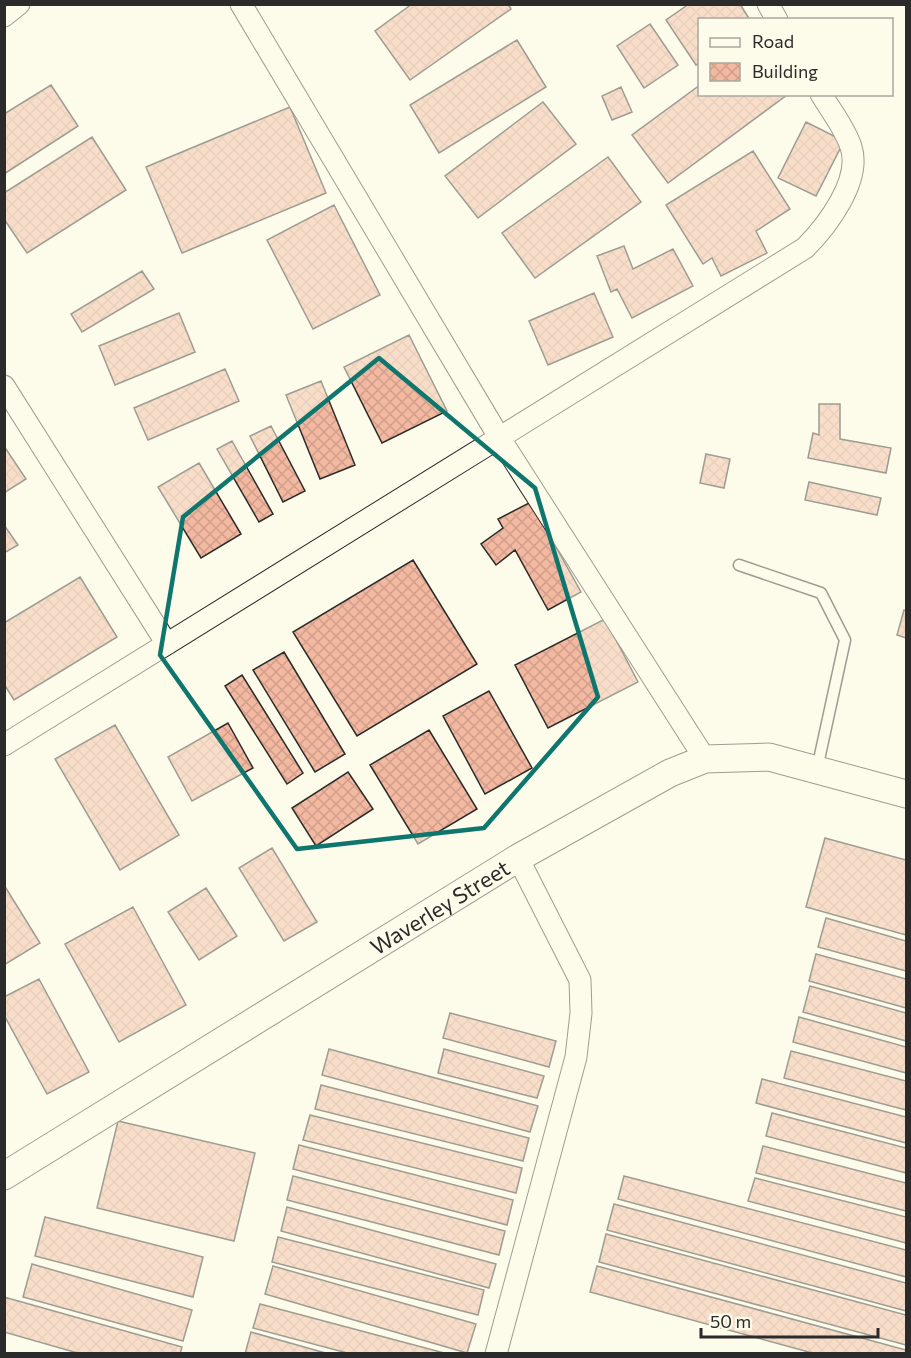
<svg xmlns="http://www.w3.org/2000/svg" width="911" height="1358" font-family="Commissioner,sans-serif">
  <defs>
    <pattern id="building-cross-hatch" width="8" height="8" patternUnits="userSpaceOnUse" patternTransform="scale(1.5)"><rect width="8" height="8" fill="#f2b8a0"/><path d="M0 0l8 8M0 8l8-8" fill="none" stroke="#d09e8a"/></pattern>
  </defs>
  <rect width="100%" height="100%" fill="#fdfbea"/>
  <path fill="url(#building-cross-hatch)" stroke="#2b2b2b" stroke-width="1.5" d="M412 4H508L511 9 410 80 375 31Z
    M689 4H740L750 20H700V63L696 65 666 20Z
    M650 24 678 65 644 88 617 46Z
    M517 40 546 87 439 153 410 105Z
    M51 85 78 126 4 174V114Z
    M700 85V94L787 95 668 183 632 135Z
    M621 87 632 112 612 120 602 96Z
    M543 102 576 144 478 218 445 176Z
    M290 107 326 193 182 253 146 167Z
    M806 122 844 141 816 196 778 178Z
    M92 137 126 190 27 253 4 219V193Z
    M753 151 790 209 756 231 767 253 721 276 712 258 703 264 666 205Z
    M608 157 641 202 535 278 502 233Z
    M334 205 380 295 313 329 267 240Z
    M624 246 633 269 673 249 693 286 632 318 617 289 611 292 597 256Z
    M142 271 154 289 82 332 71 314Z
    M594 293 613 337 548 365 529 321Z
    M179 313 195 352 115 385 99 346Z
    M409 335 447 411 382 443 344 367Z
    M225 369 239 401 148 440 134 408Z
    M321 381 355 465 320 479 286 395Z
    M819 404H840V439L891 448 886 473 808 458 813 433 819 435Z
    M271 426 305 491 283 502 250 436Z
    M232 441 273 514 259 522 217 449Z
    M4 446 26 479 4 493Z
    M706 454 730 459 724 488 700 483Z
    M199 463 241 534 201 558 158 487Z
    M809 482 881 498 877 515 805 500Z
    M531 502 581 592 548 610 515 550 496 565 481 544 503 528 498 519Z
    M4 525 18 545 4 553Z
    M413 560 477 664 357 736 293 632Z
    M80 577 117 637 14 700 4 684V623Z
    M904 610 906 611V638L897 635Z
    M605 619 638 682 548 728 515 665Z
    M284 652 345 754 315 772 253 670Z
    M242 675 303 773 287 784 225 686Z
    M489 691 532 768 485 794 443 716Z
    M228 723 253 768 192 801 168 757Z
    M115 725 179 835 120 870 55 759Z
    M429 730 477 809 418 844 370 765Z
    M348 772 373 809 316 846 292 808Z
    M825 838 906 860V935L806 907Z
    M272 848 317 922 284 941 239 868Z
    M4 885 40 943 4 965Z
    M206 888 237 936 199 960 168 912Z
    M133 907 186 1005 119 1042 65 944Z
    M826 918 906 941V971L818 947Z
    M816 954 906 979V1008L809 981Z
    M39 979 89 1072 47 1094 4 1015V997Z
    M810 986 906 1013V1041L803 1012Z
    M450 1013 556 1041 549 1067 443 1038Z
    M799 1017 906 1047V1073L793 1042Z
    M329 1049 538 1106 530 1132 322 1075Z
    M444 1049 544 1076 537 1098 438 1073Z
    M791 1051 906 1081V1110L784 1078Z
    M762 1079 906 1117V1143L756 1103Z
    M321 1085 529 1138 523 1161 315 1109Z
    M772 1113 906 1148V1173L766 1136Z
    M310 1115 522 1168 516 1193 303 1140Z
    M118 1121 255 1153 234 1241 97 1208Z
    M299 1145 513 1200 507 1225 293 1169Z
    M763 1146 906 1183V1211L756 1173Z
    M293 1176 505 1231 499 1255 287 1200Z
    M624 1176 906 1250V1277L618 1199Z
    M755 1178 906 1217V1243L748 1201Z
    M614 1204 906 1283V1311L607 1230Z
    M287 1207 496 1264 489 1288 281 1231Z
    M45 1217 203 1257 193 1297 35 1256Z
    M606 1234 906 1315V1345L599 1262Z
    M278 1237 484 1290 478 1315 272 1262Z
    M32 1264 192 1310 183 1341 23 1297Z
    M273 1266 476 1324 467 1353 265 1294Z
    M597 1266 906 1350V1354H816L590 1292Z
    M4 1297 182 1347 180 1354H81L4 1332Z
    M260 1304 448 1354H351L253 1328Z
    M251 1332 329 1354H245Z"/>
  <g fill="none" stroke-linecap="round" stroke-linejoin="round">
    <g stroke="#2b2b2b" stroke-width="13">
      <path id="service" d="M739 565 821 593 845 640 817 769"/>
    </g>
    <g stroke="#2b2b2b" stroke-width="23">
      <path id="minor" d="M241 4 499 437 705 759
        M768 4 777 20
        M4 16 19 4
        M4 386 167 644
        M4 745 805 248C827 226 862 180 851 147 845 128 831 111 821 94
        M496 1354 576 1057 581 1013 580 980 518 858"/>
    </g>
    <g stroke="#2b2b2b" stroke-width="29">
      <g id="tertiary">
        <path id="s1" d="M4 1176 518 858 670 773 705 759 769 757 906 794"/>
      </g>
    </g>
    <use href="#service" stroke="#fdfbea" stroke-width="10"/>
    <use href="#minor" stroke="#fdfbea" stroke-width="21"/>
    <use href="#tertiary" stroke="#fdfbea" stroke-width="27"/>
  </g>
  <path d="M0 0H911V1358H0ZM379 358 535 488 598 697 484 828 297 849 160 655 183 517Z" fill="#fdfbea" fill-opacity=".55" fill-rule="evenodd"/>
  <path fill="none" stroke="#0f766e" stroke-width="4.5" stroke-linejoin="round" d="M379 358 535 488 598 697 484 828 297 849 160 655 183 517Z"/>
  <g text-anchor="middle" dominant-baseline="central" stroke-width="4.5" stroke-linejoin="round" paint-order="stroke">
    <g font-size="22" fill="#2b2b2b" stroke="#fdfbea">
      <text stroke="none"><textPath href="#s1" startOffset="512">Waverley Street</textPath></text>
    </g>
  </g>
  <rect width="911" height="1358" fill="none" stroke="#2b2b2b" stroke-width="12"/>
  <rect x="698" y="18" width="195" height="78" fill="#fdfbea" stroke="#a9a89e" stroke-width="1.5"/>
  <rect x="710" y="38" width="30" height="9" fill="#fdfbea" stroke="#a9a89e" stroke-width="1.5"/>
  <text x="752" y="48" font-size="18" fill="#2b2b2b">Road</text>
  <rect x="710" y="63" width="30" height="18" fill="url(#building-cross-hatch)" stroke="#a9a89e" stroke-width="1.5"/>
  <text x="752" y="78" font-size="18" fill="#2b2b2b">Building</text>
  <path d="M701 1328v9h177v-9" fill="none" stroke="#2b2b2b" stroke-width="3"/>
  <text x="710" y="1328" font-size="18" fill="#2b2b2b" stroke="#fdfbea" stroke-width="4.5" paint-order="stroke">50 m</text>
</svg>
